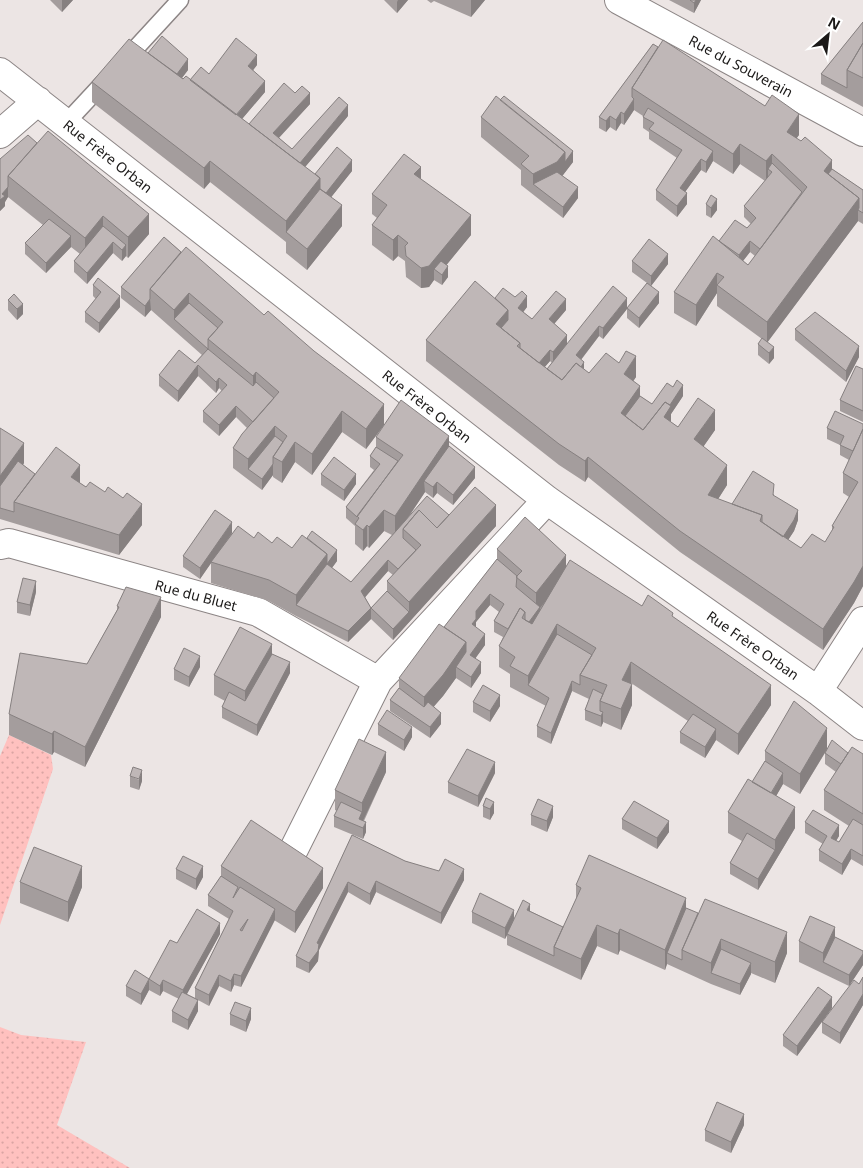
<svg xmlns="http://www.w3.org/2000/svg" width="863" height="1168" font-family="'Noto Sans',sans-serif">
  <defs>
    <pattern id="grass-dots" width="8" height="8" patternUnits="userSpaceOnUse" patternTransform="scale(1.25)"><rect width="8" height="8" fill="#ffc1bf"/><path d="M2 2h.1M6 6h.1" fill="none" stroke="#daa5a3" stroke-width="1.8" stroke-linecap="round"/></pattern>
  </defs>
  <rect width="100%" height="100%" fill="#ece5e4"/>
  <path fill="url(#grass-dots)" d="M9 735 51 755 53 769 0 925V756Z
    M0 1027 21 1035 86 1042 57 1125 130 1168H0Z"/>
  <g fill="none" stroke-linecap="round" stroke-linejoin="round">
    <g stroke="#8c8585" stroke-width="19">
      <path id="service" d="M124 61 180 0
        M66 123 107 79"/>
    </g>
    <g stroke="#8c8585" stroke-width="30">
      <path id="minor" d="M619 0 863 132
        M0 72 547 500 818 691 863 726
        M0 134 38 101
        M0 545 9 543 258 612 378 681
        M818 691 863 621
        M294 849 378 681 547 500"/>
    </g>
    <use href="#service" stroke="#fff" stroke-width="16"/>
    <use href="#minor" stroke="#fff" stroke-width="28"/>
  </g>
  <path fill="#a49d9d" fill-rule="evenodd" d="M50 0H73L62 12Z
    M384 0H408L397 13Z
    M427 0H485L471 17 434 1 431 3Z
    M669 0H701L694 13Z
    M863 22V107L821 84V74Z
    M653 44 799 135 796 138 832 169 863 190V224L858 221 767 342 774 358 769 364 758 355V344L762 339 717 306V293L696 326 674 313V292L719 241 747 228 751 224 744 217V206L765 181 740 164 733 174 713 161 706 173 701 170 685 192 687 204 677 217 656 200V190L677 158 649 139V132L643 128V116L634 110 624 125 621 123 616 131 610 127 606 132 599 128V117ZM750 252 755 256 748 265 743 261Z
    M257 65 253 70 265 92 242 119 249 124 295 93 310 104 279 138 292 149 348 116 305 167 315 174 352 171 331 197 342 226 307 270 286 253V242L210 182 204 189 92 102V82L188 70 182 78 190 80 209 74Z
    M481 117 573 162 562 176 578 198 563 218 521 185V170L481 137Z
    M0 159 149 234 128 258 126 256 122 261 113 253 87 284 74 272V261L80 254 71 247 46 273 25 254V243L43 225 8 197 5 202V206L0 211Z
    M421 179 471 235 446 265 448 277 442 285 434 280 429 287 421 288 406 277 405 261 398 256 393 261 372 245V225L377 218 372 214V194Z
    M706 204 717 210 711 218 706 215Z
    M164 237 384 425 366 449 342 432 312 475 295 462 282 483 273 477V475L262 490 233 468V448L247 428 236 417 219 436 203 422V411L222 391 219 388 216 393 198 376 178 402 159 386V375L195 363 202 355 151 310 145 317 121 298V287Z
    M632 261 668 264 651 286 659 303 639 328 627 318V308L647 283 632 272Z
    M93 285 120 307 99 333 85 322V312L96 299 93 296Z
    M495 298 527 307 523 312 532 319 566 310 554 324 567 344 627 309 603 339 599 336 581 360 584 370 589 373 636 377 633 381 640 396 652 404 683 396 671 414V422L678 427 715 430 703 447 727 485 718 499 732 504 774 494V496L798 520 794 531 788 540 801 548 825 542 832 531V526L849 497 843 493V473L849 460 840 455V445L827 439V428L863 424V586L854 603 823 650 680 552 588 477 585 482 559 465 426 361V340ZM550 361 552 363 547 369 544 367Z
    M8 300 23 314 17 320 8 310Z
    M795 329 859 357 846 382 795 340Z
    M863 369V422L840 411V400Z
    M0 428 24 463 23 465 35 474 80 483 142 525 119 555 0 519Z
    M376 437 449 446 475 478 453 505 437 493 433 498 425 492 408 518 449 515 496 526 393 640 371 619 348 642 296 616 269 601 211 583V563L200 579 183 567V556L232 533 254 538 337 561 332 568 351 582 392 535 384 531 369 548 367 546 363 551 355 544V526L346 518V507L374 470 370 467V456L376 447ZM388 571 393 575 387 581V591L371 608 365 597Z
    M321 474 356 484 344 501 321 485Z
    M497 549 566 566 642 606 673 617 771 705 738 755 716 740 705 758 680 743V732L688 721 631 683 632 705 621 730 603 722 601 727 585 720V710L589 699 572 691 551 744 537 737V726L546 706 510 687V674L499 667V646L503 637 494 632V621L499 612 490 605 476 622V627L485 645 475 658 481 673 471 688 456 678 443 696 434 706 441 724 430 738 390 711V700L399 688V678L444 627 497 559Z
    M36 592 30 616 17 613V602Z
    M117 606 161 617 85 767 54 752 52 755 9 735V714L87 664 117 610Z
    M272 654 290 673 257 736 222 718V707L225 701 214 695V675Z
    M200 667 189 687 174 680V669Z
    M473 702 500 706 490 722 473 712Z
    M378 724 412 737 404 751 378 735Z
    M827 748 848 753 863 754V866L851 859 842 875 819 861V850L823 844 805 833V822L839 836 836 841 839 842 849 826 824 810V790L836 772 825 764V753L800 794 783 784 776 796 795 828 758 890 730 874V863L742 841 728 833V812L752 782 765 761V751Z
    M386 772 364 821 366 832 363 839 334 827V816L337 811 335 810V790Z
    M495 773 478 807 448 793V782Z
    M130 776 142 781 139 790 130 787Z
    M486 798 494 813 490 820 483 817V806Z
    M531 815 553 817 547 832 531 825Z
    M622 819 669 832 657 849 622 829Z
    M352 835 405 861 464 880 441 924 376 892 370 905 348 892 319 950 318 961 309 973 296 967V956Z
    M221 866 323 888 295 933 274 920 241 987 234 985 231 992 219 986 209 1006 198 1000V1011L188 1030 172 1022V1011L179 999 163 991 160 996 149 990V979L177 943 220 934 187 994 195 998V988L229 919 208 906V895L221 876Z
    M176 869 203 877 196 890 176 879Z
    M20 882 82 887 68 922 20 903Z
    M576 885 686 908 787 953 775 983 751 973V974L740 995 711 984 667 964 665 970 620 950 618 955 597 946 581 980 507 945V935L505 939 472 923V912L514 920 530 911 563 927 576 899Z
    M835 937 863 951V965L849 986 799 962V941Z
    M863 977V1005L840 1044 822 1033V1022L859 984Z
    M126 986 149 990 141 1005 126 996Z
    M832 1008 797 1056 783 1046V1035Z
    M230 1014 251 1019 246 1032 230 1025Z
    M744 1125 731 1153 705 1141V1130Z"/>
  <path fill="#868080" d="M62 0H73L62 12Z
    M398 0H408L397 13V2Z
    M471 0H485L471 17Z
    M696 0H701L694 13V3Z
    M257 55V65L248 77V66Z
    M188 59V70L172 91V80Z
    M265 81V92L231 132V122Z
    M310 93V104L273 144V133Z
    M634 99V110L624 125V114Z
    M348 105V116L295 179V169Z
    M621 112V123L616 131V120Z
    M799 114V135L787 152V132Z
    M610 116V127L606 132V121Z
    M740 144V164L733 174V154Z
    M573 151V162L557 183 533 184V174L565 152Z
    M713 151V161L706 173V162Z
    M772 154V172L768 169V180L766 182V161Z
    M701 159V170L680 199V188Z
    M352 160V171L325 205V194Z
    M832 160V180L824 171Z
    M210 161V182L204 189V168Z
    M421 167V187L414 174Z
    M320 178V198L286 232V221Z
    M8 187V197L5 202V206L0 211V200L2 194Z
    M578 187V198L563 218V207Z
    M687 193V204L677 217V206Z
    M859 198V211L858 210V221L767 343V322Z
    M717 199V210L711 218V208Z
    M342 205V226L307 270V249Z
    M149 214V234L128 258V237Z
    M471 215V235L440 273 434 269V280L429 287 421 288V268Z
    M103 216V237L85 258V238Z
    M398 235V256L393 261V240Z
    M71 236V247L46 273V263Z
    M750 241V252L739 266V255Z
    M113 242V253L87 284V273Z
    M126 245V256L122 261V250Z
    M668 254V264L651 286V276Z
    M448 266V277L442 285V275Z
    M717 273V293L696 326V305Z
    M659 292V303L639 328V318Z
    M189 293V313L174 319V330V310Z
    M120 296V307L99 333V323Z
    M527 296V307L518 319V308Z
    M627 298V309L603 339V328Z
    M150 299 151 310 145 317V306Z
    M566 299V310L549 330V319Z
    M23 304V314L17 320V309Z
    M508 310V330L496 334V324Z
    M599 326V336L576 366V355Z
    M567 335V346L553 363V352Z
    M859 346V357L846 382V371Z
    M774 347V358L769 364V353Z
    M550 350V361L534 380V369Z
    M636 356V377L624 395V374Z
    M584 362V373L562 390Z
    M198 365V376L178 402V391Z
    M256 372V393L253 397V376Z
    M219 378V388L216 393V382Z
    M683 385V396L671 414V426L646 439Z
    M640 386V406L626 426 621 413Z
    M384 404V425L366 449V429Z
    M236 406V417L219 436V425Z
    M715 410V430L694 460V439Z
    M342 411V432L312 475V454Z
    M275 426V447L248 469V480V459Z
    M449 436V457L424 481 425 492 395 537V516Z
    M295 442V462L282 483V462Z
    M24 443V463L0 497V476Z
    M588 457V477L585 482V461Z
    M273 464V475L262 490V479Z
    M80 465V486L71 477Z
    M727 465V485L708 515V495Z
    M475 467V478L453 505V495Z
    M356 474V484L344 501V490Z
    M437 482V493L433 498V487Z
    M142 504V525L119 555V535Z
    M496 505V526L393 640V629L409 612V602Z
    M384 510V531L369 548V527Z
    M798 510V520L794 531 779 554V543Z
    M232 522V533L200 579V568Z
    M367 525V546L363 551V530Z
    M337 550V561L302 608 296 605V616V595L327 554Z
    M566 555V576L540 608V618L527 634V624L536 612V593Z
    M388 560V571L361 602V591Z
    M863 566V586L854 603 823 650V629Z
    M36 581V592L30 616V605Z
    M490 594V605L476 622V629L472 624 476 611Z
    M161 597V617L85 767V747Z
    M371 608V619L348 642V631Z
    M557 624V645L528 685V696V676Z
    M485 634V645L470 666V655Z
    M466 642V663L456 667V678L443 696 424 718V697Z
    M272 644V665L245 712V691Z
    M200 656V667L189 687V677Z
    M290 662V673L257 736V725Z
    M481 662V673L471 688V677Z
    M631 662V683L622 701V680Z
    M572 681V691L551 744V733Z
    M632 684V705L621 730V709Z
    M771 685V705L738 755V734Z
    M500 695V706L490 722V711Z
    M603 712V723L601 727V716Z
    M441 713V724L430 738V727Z
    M412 727V737L404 751V740Z
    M827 728V749L800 794V774Z
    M716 729V740L705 758V747Z
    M54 731V752L52 755V734Z
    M386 752V772L360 827 359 819 362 812V803Z
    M495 762V773L478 807V796Z
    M142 770V781L139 790V779Z
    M783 773V784L767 812V801Z
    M494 802V813L490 820V809Z
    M553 806V817L547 832V821Z
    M795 807V828L758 890V879L775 850V840Z
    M669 821V832L657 849V838Z
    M366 822V832L363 839V828Z
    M839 825V836L831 849V838Z
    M851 849V859L842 875V864Z
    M82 866V887L68 922V902Z
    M203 866V877L196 890V879Z
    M323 868V888L295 933V912Z
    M464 869V880L441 924V913Z
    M376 881V892L370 905V894Z
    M348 882V892L319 950 318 961 309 973V963L317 943Z
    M686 898V919L667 953V964L665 970V950Z
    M530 904V914L527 910Z
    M275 909V920L241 987V976Z
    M514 910V921L505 939V928Z
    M220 923V934L183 1001V990Z
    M597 925V946L581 980V959Z
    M835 927V948L823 962V973V953Z
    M620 929V950L618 955V934Z
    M787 932V953L775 983V962Z
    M721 939V960L711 973V963Z
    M863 954V965L849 986V975Z
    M751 963V974L740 995V984Z
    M234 974V985L231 992V981Z
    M219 975V986L209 1006V995Z
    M149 979V990L141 1005V994Z
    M163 980V991L160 996V986Z
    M863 994V1005L840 1044V1033Z
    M832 997V1008L797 1056V1046Z
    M198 1000V1011L188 1030V1020Z
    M251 1008V1019L246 1032V1021Z
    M744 1114V1125L731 1153V1142Z"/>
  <path fill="#bfb7b7" stroke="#868080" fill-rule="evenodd" d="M690 0H696L694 3Z
    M863 22V43L847 70V88L821 74Z
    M162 36 188 59 177 74 148 53Z
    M236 38 257 55 248 66 265 81 236 115 190 80 201 67 209 74Z
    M129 39 183 79 186 76 320 178 286 221 210 161 204 168 92 82Z
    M663 40 765 106 772 95 799 114 787 132 801 141 805 137 832 160 824 171 859 198 767 322 717 285 724 277 717 273 696 305 674 292 713 236 748 265 807 187 772 154 766 161 740 144 733 154 632 88Z
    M863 43V78L847 70Z
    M653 44 658 47 632 88V97L634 99 624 114 621 112 616 120 610 116 606 121 599 117Z
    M284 83 295 93 302 86 310 93 273 133 292 149 339 97 348 105 300 163 249 124Z
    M496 96 565 152 557 162 533 174 521 164 529 156 481 117Z
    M504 96 573 151 565 162V152L500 100Z
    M648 108 713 151 706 162 701 159 680 188 687 193 677 206 656 190 682 150 649 129 654 123 643 117Z
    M48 131 149 214 128 237 103 216 85 238 8 176Z
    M28 135 37 143 8 176V187L2 194 5 196 0 200V159Z
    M337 147 352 160 326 193 320 189V178L315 174Z
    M404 154 421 167 414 174 471 215 429 266 421 268 406 256 405 246 408 243 398 235 393 240 372 225 387 205 372 194Z
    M772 163 802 192 760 249 750 241 739 255 719 241 735 220 747 228 756 218 744 206 772 172 768 169Z
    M832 169 863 190V213L858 210 859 208V198L828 174Z
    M557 172 578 187 563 207 533 184Z
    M320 189 342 205 307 249 286 232Z
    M711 195 717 199 711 208 706 204Z
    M49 219 71 236 46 263 25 243Z
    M103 226 126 245 122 250 113 242 87 273 74 261Z
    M164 237 181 252 150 289V299L145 306 121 287Z
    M649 239 668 254 651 276 632 261Z
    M186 247 264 315 268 311 314 351 384 404 366 429 342 411 312 454 295 442 282 462 273 457 287 436 275 426 248 459 233 448 242 434 279 392 256 372 253 376 208 339 223 322 189 293 174 310 150 289Z
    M441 261 448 266 442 275 434 269Z
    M98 278 120 296 99 323 85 312 101 292 93 285Z
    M475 281 508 310 496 324 520 343 517 346 562 380 576 363 589 373 606 353 619 363 626 351 636 356 624 374 640 386 621 413 643 430 665 402 671 406 664 417 678 427 698 398 715 410 694 439 727 465 708 495 762 515 760 521 801 548 812 534 825 542 834 527 832 526 858 482 843 473 863 429V566L854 582 823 629 680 531 588 457 585 461 559 444 426 340Z
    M647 283 659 292 639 318 627 308Z
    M613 286 627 298 603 328 599 326 576 355 584 362 581 367 576 363 562 380 547 369Z
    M503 288 515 297 522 291 527 296 518 308 532 319 556 291 566 299 549 319 567 335 553 352 550 350 539 363 520 348V343L501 328 508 320V310L495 298Z
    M14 294 23 304 17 309 8 300Z
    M189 303 218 328 208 339V349L174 319Z
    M815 312 859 346 846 371 795 329Z
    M762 338 774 347 769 353 758 344Z
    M208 349 253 386 256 382 274 398 253 422 236 406 219 425 203 411 227 385 219 378 216 382 198 365 178 391 159 375 179 350 195 363Z
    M856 366 863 369V411L840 400Z
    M677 380 683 385 670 405 665 402 643 430 625 416 640 396 652 404 667 383 673 387Z
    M401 400 449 436 395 516 384 510 369 527 367 525 363 530 355 524 359 518 357 516 403 455 376 437Z
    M835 411 863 424V429L853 451 840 445 844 436 827 428Z
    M0 428 24 443 0 476Z
    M275 436 283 442 273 457V464L262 479 248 469Z
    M449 446 475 467 453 495 437 482 433 487 424 481Z
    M56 447 80 465 71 477 86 487 90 482 105 492 108 487 123 498 127 493 142 504 119 535 14 502Z
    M376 447 398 461 357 517 346 507 380 464 370 456Z
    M334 457 356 474 344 490 321 474Z
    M18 461 35 474 14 502V512L0 508V486Z
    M753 471 774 484 773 495 798 510 794 520 783 537 762 522V515L732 504Z
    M475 487 496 505 409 602 387 581 421 545 403 529 419 510 437 528Z
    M427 496 449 515 437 528 419 510 403 529V538L416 550 398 569 388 560 361 591 371 608 348 631 296 605 327 564 351 582Z
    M215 510 232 522 200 568 183 556Z
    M525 517 566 555 536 593 516 577 522 571 497 549Z
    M238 526 254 538 258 532 272 543 277 537 292 548 302 535 327 554 296 595 269 580 211 562Z
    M312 531 337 550 327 564V554L307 538Z
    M497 559 517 576 516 587 540 607 529 622 525 620V612L520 608 508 629 494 621 504 604 490 594 476 611V619L472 624 485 634 470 655 481 662 471 677 456 667 466 652V642L444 627Z
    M570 560 642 606 648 595 673 613 672 616 771 685 738 734 631 662 622 680 632 684 621 709 600 701 607 685 580 675 596 648 557 624 528 676 510 666 515 657 499 646 520 608 525 612 522 618 532 624Z
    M23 578 36 581 30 605 17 602Z
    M126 587 161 597 85 747 54 731 52 734 9 714 20 653 87 664 119 607 117 606Z
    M387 591 409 612 393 629 371 608Z
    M439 624 466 642 443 675 424 697 399 678Z
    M240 627 272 644 245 691 214 675Z
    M557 634 592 655 580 675V685L572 681 551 733 537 726 549 698 528 685Z
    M184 648 200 656 189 677 174 669Z
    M272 654 290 662 257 725 222 707 229 692 245 701Z
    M483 685 500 695 490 711 473 702Z
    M399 688 424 707 428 702 441 713 430 727 390 700Z
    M593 689 603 694 600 701V711L603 712 601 716 585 710Z
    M794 701 827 728 800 774 765 751Z
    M387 710 412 727 404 740 378 724Z
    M693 714 716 729 705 747 680 732Z
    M359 739 386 752 362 803 335 790Z
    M832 740 848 753 841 764 825 753Z
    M852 747 863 754V814L824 790Z
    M467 749 495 762 478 796 448 782Z
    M765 761 783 773 771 793 752 782Z
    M133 767 142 770 139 779 130 776Z
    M748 779 795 807 775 840 728 812Z
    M486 798 494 802 490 809 483 806Z
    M538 799 553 806 547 821 531 815Z
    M634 801 669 821 657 838 622 819Z
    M341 802 362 812 359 819 366 822 363 828 334 816Z
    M813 810 839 825 831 838 839 842 853 819 863 825V856L851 849 842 864 819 850 827 836 805 822Z
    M251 820 323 868 295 912 221 866Z
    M747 833 775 850 758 879 730 863Z
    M352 835 405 861 439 871 445 859 464 869 441 913 376 881 370 894 348 882 317 943 319 944 318 951 309 963 296 956Z
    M34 847 82 866 68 902 20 882Z
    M589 855 686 898 665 950 620 929 618 934 597 925 581 959 554 947 581 888 576 885Z
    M183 856 203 866 196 879 176 869Z
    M221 876 238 887 233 898 240 887 275 909 241 976 234 974 231 981 219 975 209 995 195 988 233 911 208 895ZM248 919 242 931 240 930Z
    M480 893 514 910 505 928 472 912Z
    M705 899 787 932 775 962 721 939 711 963 682 950Z
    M523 900 530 904 527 910 563 927 554 947V956L507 934Z
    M686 908 698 913 682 950V960L667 953Z
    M197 909 220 923 183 990 163 980 160 986 149 979 170 940 177 943Z
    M810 916 835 927 823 953 799 941Z
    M835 937 863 951V954L849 975 823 962Z
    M721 949 751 963 740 984 711 973Z
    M135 970 149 979 141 994 126 986Z
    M863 977V994L840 1033 822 1022 854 980 859 984Z
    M818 987 832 997 797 1046 783 1035Z
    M182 992 198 1000 188 1020 172 1011Z
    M235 1002 251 1008 246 1021 230 1014Z
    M717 1102 744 1114 731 1142 705 1130Z"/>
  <g text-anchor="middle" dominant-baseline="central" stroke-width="5" stroke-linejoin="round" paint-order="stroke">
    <g font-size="14" fill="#1b1918" stroke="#fff">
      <text transform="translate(741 66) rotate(28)">Rue du Souverain</text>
      <text transform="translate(108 156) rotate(38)">Rue Frère Orban</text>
      <text transform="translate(427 406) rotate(38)">Rue Frère Orban</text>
      <text transform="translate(196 595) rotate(15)">Rue du Bluet</text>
      <text transform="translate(753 645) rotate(35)">Rue Frère Orban</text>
    </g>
  </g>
  <g transform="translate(828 35) rotate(28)" stroke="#ffffff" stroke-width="4" paint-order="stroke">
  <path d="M0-4L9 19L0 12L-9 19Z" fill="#1b1918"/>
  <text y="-8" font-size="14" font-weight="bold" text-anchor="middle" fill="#1b1918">N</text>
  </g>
</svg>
